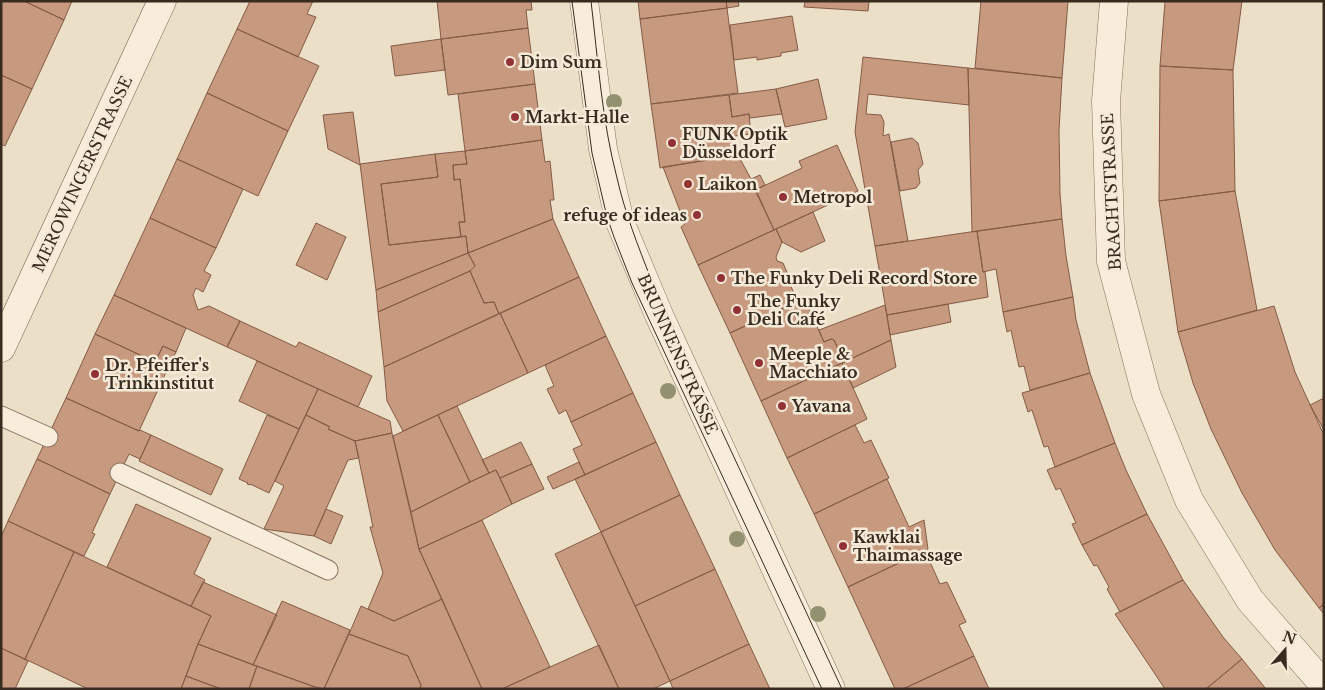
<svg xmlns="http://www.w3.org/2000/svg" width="1325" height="690" font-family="'Libre Baskerville',serif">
  <rect width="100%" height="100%" fill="#ecdfc8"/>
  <path fill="#c79a80" stroke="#845b45" d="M1 1H24L64 20 32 89 1 75Z
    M24 1H72L64 20Z
    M250 1H313L307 14 316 17 298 57 237 29Z
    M437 1H531L532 10H526L528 28 441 39Z
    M638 1H726L727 8 640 19Z
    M726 1H738L739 6 727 8Z
    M805 1H869L868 11 804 7Z
    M981 1H1068L1062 78 975 68Z
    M1165 1H1242L1233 70 1160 66Z
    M727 8 738 93 651 104 640 19Z
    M792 16 798 50 781 53V56L757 60V57L734 60 730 25Z
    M528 28 535 84 448 95 441 39Z
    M237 29 319 66 288 131 207 93Z
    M441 39 445 70 395 76 391 46Z
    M863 57 968 68 969 105 868 94 866 114 881 115 884 122 883 136 889 134 908 241 875 246 855 132Z
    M1160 66 1233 70 1235 191 1159 201Z
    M968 68 1062 78 1059 130 1060 193 1062 219 972 232Z
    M1 75 32 89 5 146 1 144Z
    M818 79 827 119 785 127 776 89Z
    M535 84 542 140 465 151 458 94Z
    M776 89 782 114 750 118 749 114 732 117 729 95Z
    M207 93 288 131 258 196 177 159Z
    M729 95 732 117 749 114 751 134 735 136 738 155 660 168 651 104Z
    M353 112 360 164V165L328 149 323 115Z
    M912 138 918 143 923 164 918 170 920 183 916 188 900 191 891 142Z
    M542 140 545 162 550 161 554 200H550L553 219 468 253 466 236 461 237 459 222H465L460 179 454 180 453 165 467 164 465 151Z
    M837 145 858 191 774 230 755 190 802 168 799 161Z
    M465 151 467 164 453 165 454 180 460 179 465 222H459L461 237 389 245 381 184 438 177 435 154Z
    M435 154 438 177 381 184 389 245 466 236 468 253 376 290 360 164Z
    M738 155 751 179 774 230 698 265 681 227 685 224 663 167Z
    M177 159 243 189 216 248 150 218Z
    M760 175 765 185 755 190 751 179Z
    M1235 191 1257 310 1178 332 1159 201Z
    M813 212 825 241 801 252 782 242 776 229Z
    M150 218 216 248 204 271 211 275 203 292 196 288 193 295 198 310 209 306 240 321 227 347 114 295Z
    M553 219 579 277 499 314 494 302 484 303 470 271 475 266 468 253Z
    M1062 219 1066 256 1073 297 1003 312 996 269 983 272 977 231Z
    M316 223 346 237 327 280 296 265Z
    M776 229 782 242 776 257 777 261 783 263 789 277 788 280 798 302 730 333 698 265Z
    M977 231 983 272 985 271 988 297 887 315 875 246Z
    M468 253 475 266 470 271 378 312 376 290Z
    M470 271 484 303 494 302 499 314 384 367 378 312Z
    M579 277 606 336 528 373 500 313Z
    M114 295 186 328 176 352 163 346 155 362 95 334Z
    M1073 297 1076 320 1090 373 1030 390 1024 366 1019 367 1011 330 1007 332 1003 312Z
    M804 298 824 342 831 339 834 340 844 362 761 401 730 333Z
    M948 304 951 322 890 335 887 315Z
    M885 305 891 340 844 362 834 340 831 339 824 342 819 330Z
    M1274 306 1295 372 1324 435V604L1319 608 1275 550 1242 493 1211 429 1193 383 1178 332Z
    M500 313 528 373 403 431 387 401 384 367Z
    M240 321 296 347 299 342 372 376 358 407 227 347Z
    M95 334 168 368 139 431 66 398Z
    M606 336 633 393 571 422 566 410 559 414 547 389 554 386 545 365Z
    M891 340 896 367 853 388 842 363Z
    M163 346 176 352 168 368 155 362Z
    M257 361 318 389 299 429 239 401Z
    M842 363 867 419 787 458 761 401Z
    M1090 373 1115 443 1055 467 1048 446 1044 447 1032 410 1028 412 1022 393Z
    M318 389 390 421 392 433 355 441 328 429 330 427 306 415Z
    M633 393 656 442 585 475 573 449 582 445 571 422Z
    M66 398 139 431 140 430 151 435 140 459 129 454 110 494 37 459Z
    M1324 398V430L1310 405Z
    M457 406 489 473 470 482 438 415Z
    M267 415 299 429 269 493 250 484V485L247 484 248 483 239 479Z
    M306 415 330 427 328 429 355 441 359 458 348 460 314 536 264 529 284 486 275 481Z
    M438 415 470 482 411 512 393 436Z
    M855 425 864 443 871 440 889 478 814 514 787 458Z
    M392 433 419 549 442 599 394 621 368 609 383 573 370 527H373L355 441Z
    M151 435 223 469 211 495 139 461Z
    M521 442 532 464 500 478 496 470 489 473 482 460Z
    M656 442 680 495 601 532 575 479Z
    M1115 443 1126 470 1147 514 1082 545 1072 524 1076 523 1060 488 1056 490 1047 470Z
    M37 459 110 494 92 533 95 534 84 556 8 521Z
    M579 462 585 475 553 489 547 477Z
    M532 464 544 489 512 504 500 478Z
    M496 470 512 504 482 520 419 549 411 512 470 482Z
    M887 479 909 527 924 520 928 549 848 587 814 514Z
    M680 495 715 569 635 606 601 532Z
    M136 504 211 538 194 574 205 580 191 606 107 567Z
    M326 509 343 516 331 544 314 536Z
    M1147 514 1183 580 1120 612 1107 589 1109 587 1097 565 1094 566 1082 545Z
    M482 520 550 667 502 689H482L419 549Z
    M8 521 74 552 25 659 1 648V537Z
    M601 532 670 681 653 689H619L555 554Z
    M925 551 940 584 947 582 966 622 959 625 974 656 903 689H895L848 587Z
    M74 552 211 616 198 644 181 689H88L25 659Z
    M715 569 749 644 670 681 635 606Z
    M1183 580 1223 637 1242 659 1206 689H1165L1115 614Z
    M203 582 277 615 253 665 198 644 211 616 191 606Z
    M442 599 482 689H420L421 685 408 656 349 634 361 606 394 621Z
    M282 601 350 630 324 689 315 687 253 665Z
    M1324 604V614L1319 608Z
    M349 634 408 656 421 685 420 689H324Z
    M198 644 257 666 249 689H221L186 676Z
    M749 644 770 689H673L670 681Z
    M599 645 619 689H502L550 667Z
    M1 648 28 661 15 689H1Z
    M974 656 989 689H903Z
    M1242 659 1266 689H1206Z
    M257 666 315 687 314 689H249Z
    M186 676 221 689H181Z"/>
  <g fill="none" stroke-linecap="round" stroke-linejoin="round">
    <g stroke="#86715e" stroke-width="21">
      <path id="lane" d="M1 416 48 437
        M120 473 328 570"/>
    </g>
    <g stroke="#86715e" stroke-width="29">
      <path id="street" d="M584 1 603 149 620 222 659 315 831 689
        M1114 1 1106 101 1111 261 1146 394 1189 500 1250 600 1324 685"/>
    </g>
    <g stroke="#685341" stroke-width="29">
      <path id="secondary" d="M1 348 162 1"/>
    </g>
    <use href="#lane" stroke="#f7edda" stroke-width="19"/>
    <use href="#street" stroke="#f7edda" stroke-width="28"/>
    <use href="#secondary" stroke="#f7edda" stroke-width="28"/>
    <path stroke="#382b20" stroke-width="1" d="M572 1 592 153 607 217 614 237 632 283 822 689
      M591 1C598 60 602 121 617 178 625 213 638 246 651 279L842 689"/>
  </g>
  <g fill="#939270">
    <circle cx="614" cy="102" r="8"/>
    <circle cx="668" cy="391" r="8"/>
    <circle cx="737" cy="539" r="8"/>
    <circle cx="818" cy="614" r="8"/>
  </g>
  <g fill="#923237" stroke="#f4ead7" stroke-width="2">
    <circle cx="510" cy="62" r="5"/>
    <circle cx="515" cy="117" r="5"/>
    <circle cx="672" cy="143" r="5"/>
    <circle cx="688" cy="184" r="5"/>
    <circle cx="783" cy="197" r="5"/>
    <circle cx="697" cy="215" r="5"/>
    <circle cx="721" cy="278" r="5"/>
    <circle cx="737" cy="310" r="5"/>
    <circle cx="759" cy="363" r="5"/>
    <circle cx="95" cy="374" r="5"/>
    <circle cx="782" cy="406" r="5"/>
    <circle cx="843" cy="546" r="5"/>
  </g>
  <g text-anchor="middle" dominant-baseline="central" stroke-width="5" stroke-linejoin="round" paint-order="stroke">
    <g font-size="16" font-weight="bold" fill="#382b20" stroke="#f4ead7" text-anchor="start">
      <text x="520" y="62">Dim Sum</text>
      <text x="525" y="117">Markt-Halle</text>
      <text x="682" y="134">FUNK Optik<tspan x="682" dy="18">Düsseldorf</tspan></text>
      <text x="698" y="184">Laikon</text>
      <text x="793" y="197">Metropol</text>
      <text x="687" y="215" text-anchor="end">refuge of ideas</text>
      <text x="731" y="278">The Funky Deli Record Store</text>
      <text x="747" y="301">The Funky<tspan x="747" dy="18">Deli Café</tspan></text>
      <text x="769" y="354">Meeple &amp;<tspan x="769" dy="18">Macchiato</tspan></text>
      <text x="105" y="365">Dr. Pfeiffer's<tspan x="105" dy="18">Trinkinstitut</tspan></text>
      <text x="792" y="406">Yavana</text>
      <text x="853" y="537">Kawklai<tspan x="853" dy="18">Thaimassage</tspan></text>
    </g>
    <g font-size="16" fill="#382b20" stroke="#f4ead7">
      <text transform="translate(82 174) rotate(-65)">MEROWINGERSTRASSE</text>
      <text transform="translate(1111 192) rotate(-93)">BRACHTSTRASSE</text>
      <text transform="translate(678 354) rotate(66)">BRUNNENSTRASSE</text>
    </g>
  </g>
  <rect width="1325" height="690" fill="none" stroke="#382b20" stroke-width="5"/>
  <g transform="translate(1285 650) rotate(20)" stroke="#f4ead7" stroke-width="4" paint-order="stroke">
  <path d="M0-4L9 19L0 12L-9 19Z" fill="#382b20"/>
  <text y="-8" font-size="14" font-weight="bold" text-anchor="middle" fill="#382b20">N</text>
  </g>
</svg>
